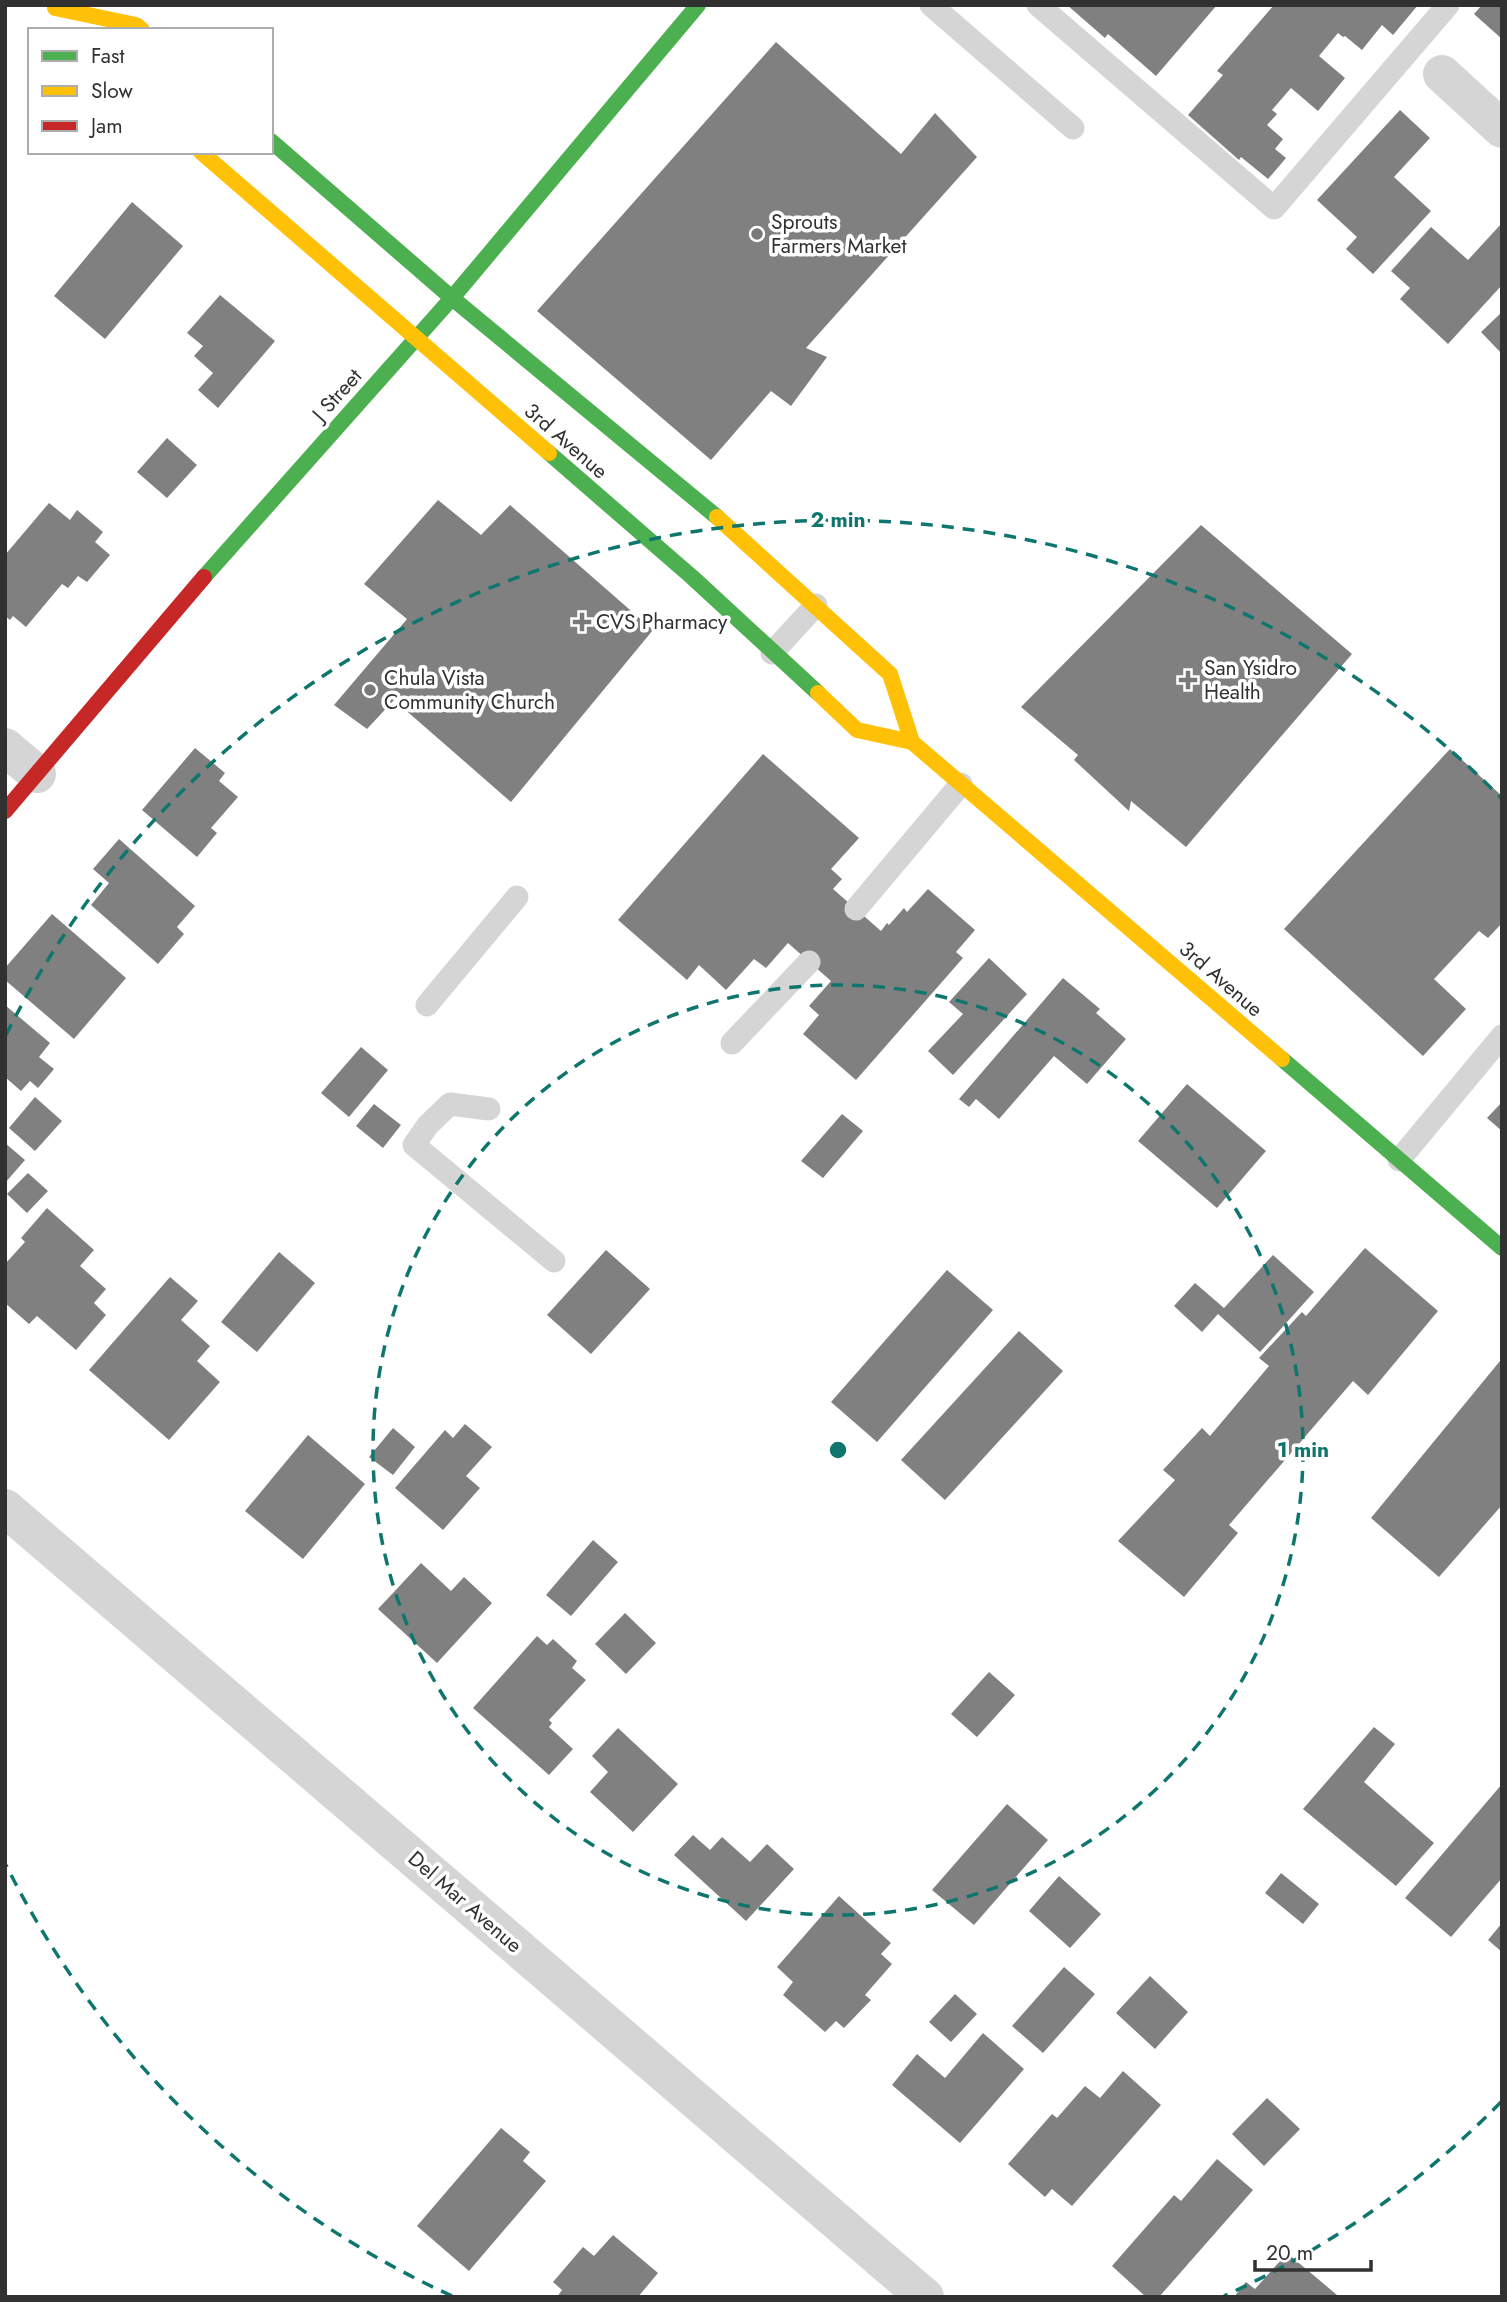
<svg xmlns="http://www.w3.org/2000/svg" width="1507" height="2302" font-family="Jost,sans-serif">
  <rect width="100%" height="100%" fill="#fff"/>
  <path fill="#808080" d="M1067 5H1217L1156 76 1108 34 1105 38Z
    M1274 5H1418L1393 35 1382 25 1362 50 1345 36 1343 37 1338 33 1319 56 1345 78 1318 111 1291 88 1272 110 1277 114 1267 125 1283 139 1275 149 1286 158 1268 179 1241 157 1239 160 1188 115 1223 75 1217 71Z
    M1482 5H1502V39L1474 14Z
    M776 42 901 154 935 113 977 157 806 348 827 357 791 406 771 391 711 460 537 311Z
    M1400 110 1430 138 1394 177 1431 211 1373 274 1346 249 1357 237 1317 200Z
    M132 202 183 246 105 339 54 296Z
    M1502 223V285L1448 344 1400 299 1410 288 1391 271 1431 227 1468 260Z
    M220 295 275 341 218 408 198 390 213 373 194 356 203 346 187 333Z
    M1502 312V354L1481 332Z
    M167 438 197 465 167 498 137 472Z
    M438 500 481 535 510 505 653 630 511 802 394 700 367 729 334 705 407 619 364 584Z
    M49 503 70 520 77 510 103 532 95 542 110 555 87 582 78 576 68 588 62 584 26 627 13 616 10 620 5 616V555Z
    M1201 525 1352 654 1186 847 1131 801 1129 811 1074 760 1078 755 1021 707Z
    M195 748 225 773 219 781 238 797 211 828 217 833 197 857 142 810Z
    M1450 749 1502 796V923L1488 938 1479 931 1434 979 1466 1009 1423 1056 1284 929Z
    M763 754 859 838 831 869 842 879 833 889 881 931 887 923 889 925 904 908 907 912 928 889 975 930 956 952 963 958 856 1080 803 1034 819 1015 809 1006 831 981 788 943 766 968 754 959 726 990 699 965 687 980 618 920Z
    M119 839 195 906 177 927 184 934 158 964 91 905 109 883 93 869Z
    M52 914 126 978 74 1039 5 980V968Z
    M989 958 1027 994 953 1075 928 1051 963 1014 949 1002Z
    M1063 978 1100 1009 1096 1013 1126 1039 1087 1084 1054 1056 999 1119 976 1099 969 1107 959 1099Z
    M5 1005 50 1043 39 1057 54 1069 38 1088 30 1081 21 1091 5 1077Z
    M361 1047 388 1070 349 1117 321 1093Z
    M1187 1084 1266 1151 1217 1208 1138 1141Z
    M35 1097 62 1121 35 1151 9 1128Z
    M1502 1102V1131L1487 1118Z
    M374 1104 401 1125 383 1148 356 1126Z
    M842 1114 863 1131 823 1178 801 1161Z
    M5 1143 25 1160 5 1183Z
    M28 1173 48 1191 27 1213 7 1194Z
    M47 1208 94 1250 80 1266 106 1289 94 1303 106 1315 76 1350 37 1316 29 1324 5 1303V1264L25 1242 21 1238Z
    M1365 1248 1438 1311 1368 1395 1353 1381 1229 1525 1238 1533 1184 1597 1118 1541 1175 1480 1163 1470 1202 1428 1210 1436 1269 1366 1259 1358 1302 1312 1306 1316Z
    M606 1250 650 1289 591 1354 547 1315Z
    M279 1252 315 1283 257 1352 221 1322Z
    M1273 1255 1314 1292 1260 1352 1218 1314 1202 1332 1174 1306 1195 1283 1224 1308Z
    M947 1270 993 1310 877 1442 831 1402Z
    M170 1277 198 1301 181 1320 210 1346 197 1361 220 1382 169 1440 89 1370Z
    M1019 1331 1063 1371 945 1500 901 1460Z
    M1500 1361 1502 1363V1505L1439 1577 1371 1518Z
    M465 1424 492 1447 466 1476 480 1488 443 1530 395 1488 445 1430 453 1438Z
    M393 1428 415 1447 393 1475 369 1457Z
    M308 1435 365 1484 303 1559 245 1511Z
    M593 1540 618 1562 571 1616 546 1595Z
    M421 1563 451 1591 464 1577 492 1603 437 1663 378 1609Z
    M625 1613 656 1643 626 1674 595 1644Z
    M537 1636 547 1645 553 1639 577 1661 572 1668 586 1680 549 1720 552 1723 549 1727 573 1749 549 1775 473 1708Z
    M989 1672 1015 1695 977 1737 951 1714Z
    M1374 1727 1395 1744 1364 1782 1434 1843 1396 1886 1303 1809Z
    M618 1728 678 1784 633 1832 590 1792 608 1772 592 1756Z
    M1502 1784V1878L1451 1937 1405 1898Z
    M1007 1804 1048 1840 974 1925 932 1890Z
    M693 1835 710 1850 722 1837 750 1862 767 1844 794 1869 746 1921 674 1855Z
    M1281 1873 1319 1904 1303 1924 1265 1893Z
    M1059 1876 1101 1914 1070 1948 1029 1911Z
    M839 1896 891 1943 881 1954 892 1964 865 1995 871 2000 844 2028 836 2021 825 2032 783 1995 793 1982 777 1967Z
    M1502 1923V1952L1488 1940Z
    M1064 1967 1095 1994 1043 2053 1012 2026Z
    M1150 1976 1188 2012 1155 2049 1116 2013Z
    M955 1994 977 2014 951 2042 929 2022Z
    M983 2033 1024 2069 960 2143 892 2085 917 2054 945 2078Z
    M1123 2071 1161 2105 1072 2206 1052 2189 1045 2197 1008 2164 1052 2114 1057 2118 1085 2086 1100 2098Z
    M1267 2098 1300 2129 1264 2166 1232 2134Z
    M501 2128 530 2152 523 2161 546 2181 469 2271 417 2226Z
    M1217 2159 1253 2190 1159 2297H1146L1112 2266 1174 2195 1181 2201Z
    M613 2235 658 2273 638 2297H557L562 2290 553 2282 583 2247 594 2256Z
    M1287 2253 1337 2295 1335 2297H1234L1246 2282 1255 2289Z"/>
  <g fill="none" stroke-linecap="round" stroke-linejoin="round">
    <path stroke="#d5d5d5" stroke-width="23" d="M931 5 1073 128
      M1038 5 1274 208 1448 5
      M772 653 816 605
      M856 909 961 784
      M427 1005 517 897
      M732 1043 809 962
      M489 1109 450 1104 428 1125 414 1145 554 1261
      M1399 1160 1502 1036"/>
    <path stroke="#d5d5d5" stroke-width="38" d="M1442 74 1502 129
      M5 747 37 774
      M5 1508 925 2297"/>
    <path stroke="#4caf50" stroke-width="16" d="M271 141 452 298 717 517
      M549 453 692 577 818 693
      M204 577 452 298 698 5
      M1282 1059 1502 1248"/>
    <path stroke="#ffc107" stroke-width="16" d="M55 8 136 25 142 30
      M201 152 549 453
      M717 517 890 674 912 742
      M818 693 857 730 912 742 1282 1059"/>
    <path stroke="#c62828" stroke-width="16" d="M5 811 204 577"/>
  </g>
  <g fill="none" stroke="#0f766e" stroke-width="3.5" stroke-dasharray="12 9">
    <circle cx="838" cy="1450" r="465"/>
    <path d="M1501 2102A930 930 0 0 1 1224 2296M452 2296A930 930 0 0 1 6 1865M6 1035A930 930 0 0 1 1501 798"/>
  </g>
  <g fill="#797979" stroke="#fff" stroke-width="2.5">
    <circle cx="757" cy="234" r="7"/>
    <path d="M578.5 611.5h7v7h7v7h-7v7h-7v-7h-7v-7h7z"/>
    <path d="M1184.5 669.5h7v7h7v7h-7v7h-7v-7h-7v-7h7z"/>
    <circle cx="370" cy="690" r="7"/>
  </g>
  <g text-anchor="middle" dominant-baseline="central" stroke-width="7" stroke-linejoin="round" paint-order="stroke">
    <g font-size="21" fill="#313131" stroke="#fff" text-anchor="start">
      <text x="771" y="222">Sprouts<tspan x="771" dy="24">Farmers Market</tspan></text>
      <text x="596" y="622">CVS Pharmacy</text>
      <text x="1204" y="668">San Ysidro<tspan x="1204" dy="24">Health</tspan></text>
      <text x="384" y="678">Chula Vista<tspan x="384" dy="24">Community Church</tspan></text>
    </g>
    <g font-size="21" fill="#313131" stroke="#fff">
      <text transform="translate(337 395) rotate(-48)">J Street</text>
      <text transform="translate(566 441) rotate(41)">3rd Avenue</text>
      <text transform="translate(1221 979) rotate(41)">3rd Avenue</text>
      <text transform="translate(465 1902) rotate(41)">Del Mar Avenue</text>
    </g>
  </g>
  <circle cx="838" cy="1450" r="10" fill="#0f766e" stroke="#fff" stroke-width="3.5"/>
  <g font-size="21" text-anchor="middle" font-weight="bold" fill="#0f766e" stroke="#fff" stroke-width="7" stroke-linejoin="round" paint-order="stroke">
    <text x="838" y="527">2 min</text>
    <text x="1303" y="1457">1 min</text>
  </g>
  <rect width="1507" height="2302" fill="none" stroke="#313131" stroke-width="14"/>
  <rect x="28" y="28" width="245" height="126" fill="#ffffff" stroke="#adadad" stroke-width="2"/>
  <rect x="42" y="51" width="35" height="10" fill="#4caf50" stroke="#adadad" stroke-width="2"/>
  <text x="91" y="63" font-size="21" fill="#313131">Fast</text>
  <rect x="42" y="86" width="35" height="10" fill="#ffc107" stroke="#adadad" stroke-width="2"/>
  <text x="91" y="98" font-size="21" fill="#313131">Slow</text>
  <rect x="42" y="121" width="35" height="10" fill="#c62828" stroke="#adadad" stroke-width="2"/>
  <text x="91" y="133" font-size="21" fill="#313131">Jam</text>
  <path d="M1255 2260v10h116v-10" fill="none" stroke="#313131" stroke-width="3.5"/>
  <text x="1266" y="2260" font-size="21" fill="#313131" stroke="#ffffff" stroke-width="5" paint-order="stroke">20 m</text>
</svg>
